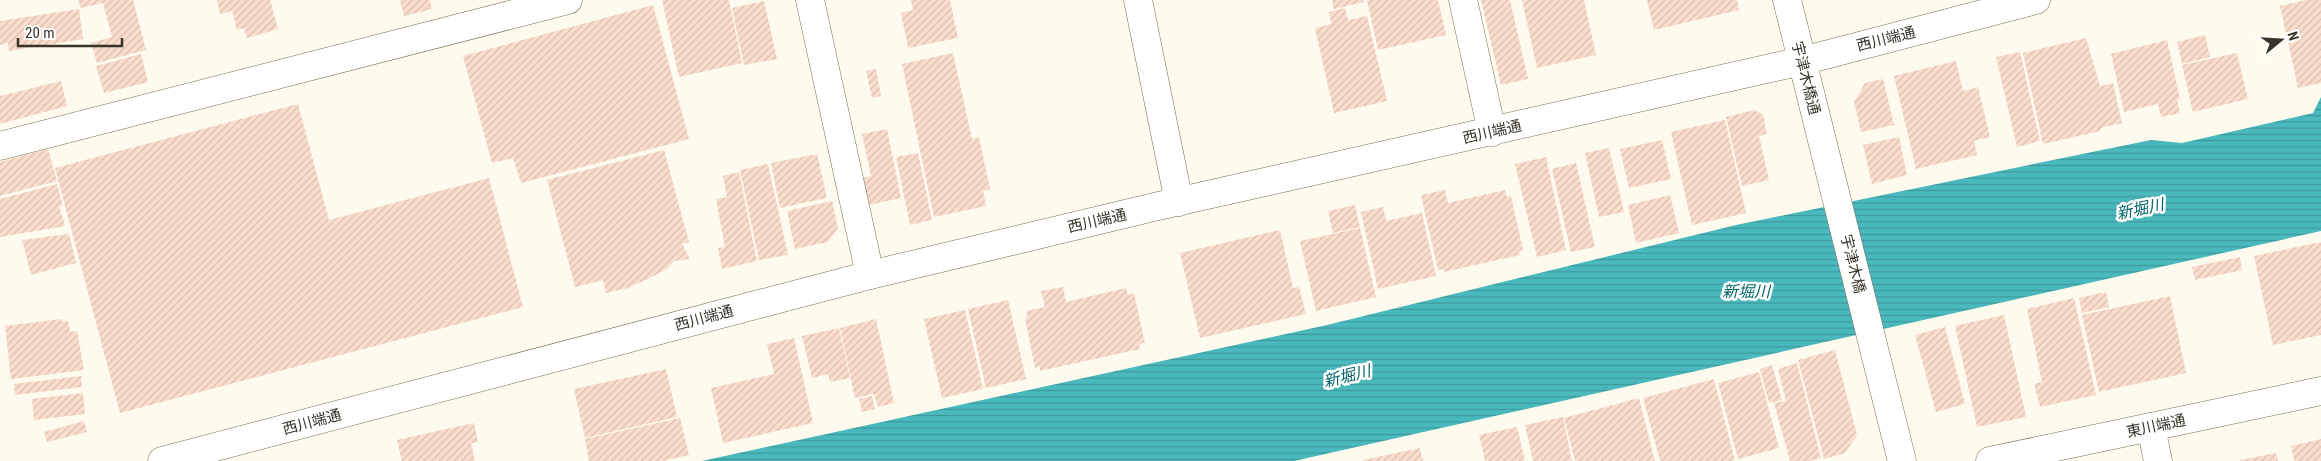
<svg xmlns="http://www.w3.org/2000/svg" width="2321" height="461" font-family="'Roboto Condensed','Noto Sans JP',sans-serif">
  <defs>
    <pattern id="water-rules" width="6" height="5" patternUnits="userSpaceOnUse" patternTransform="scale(1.25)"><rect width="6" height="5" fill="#49b9bd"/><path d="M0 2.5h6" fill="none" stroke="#3e979a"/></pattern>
    <pattern id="building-hatch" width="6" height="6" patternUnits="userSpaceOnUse" patternTransform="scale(1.25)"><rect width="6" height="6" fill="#fbddcd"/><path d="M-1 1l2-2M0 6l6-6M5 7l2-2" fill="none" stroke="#d8beb0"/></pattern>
  </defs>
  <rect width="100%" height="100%" fill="#fefbee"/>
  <path fill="url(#water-rules)" d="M2321 97V231L2272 242 1294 461H702L1327 325 1736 225 2151 140 2182 143 2313 113Z"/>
  <path fill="url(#building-hatch)" d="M78 0H133L146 50 97 63 91 43 112 37 103 3 81 8Z
    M217 0H270L278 29 247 38 244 28 237 30 232 11 220 14Z
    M400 0H430L432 9 404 16Z
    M662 0H729L742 63 679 77Z
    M911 0H950L958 38 908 48 901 13 913 10Z
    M1332 0H1363L1364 2 1334 9Z
    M1367 0H1438L1446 35 1378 50Z
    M1481 0H1510L1528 79 1501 85Z
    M1522 0H1584L1596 55 1537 68Z
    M1647 0H1737L1739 10 1654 30Z
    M2306 0H2321V83L2298 88 2280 6Z
    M764 1 777 59 744 65 732 8Z
    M653 5 689 139 521 183 513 158 492 163 463 56Z
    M1345 8 1348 20 1367 16 1387 101 1334 113 1315 28 1331 24 1329 12Z
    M79 9 83 39 9 51 8 43 0 45V21Z
    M2205 35 2210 57 2182 64 2177 42Z
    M2086 38 2100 86 2113 83 2122 123 2101 128V131L2043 144 2023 53Z
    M2167 40 2180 99H2177L2180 113 2161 117 2158 104 2124 112 2111 54Z
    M2020 52 2040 141 2017 147 1996 57Z
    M953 53 972 139 979 137 990 189 983 191 986 206 934 217 902 64Z
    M2237 53 2248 99 2193 112 2182 65Z
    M141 54 148 82 104 93 96 66Z
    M1956 61 1963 91 1978 87 1990 137 1974 141 1977 155 1916 169 1894 76Z
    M876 69 881 96 872 98 866 71Z
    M1883 79 1894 125 1861 132 1854 102 1865 83Z
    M61 81 67 106 0 124V96Z
    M298 104 329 220 489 178 523 307 120 413 55 168Z
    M1754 110 1763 115 1767 134 1759 136 1769 180 1742 186 1726 117Z
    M1725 120 1746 213 1692 225 1671 132Z
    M887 129 901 198 869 205 863 178 871 176 862 134Z
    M1899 137 1907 175 1872 184 1863 145Z
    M1662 140 1671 179 1629 188 1620 149Z
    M1609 148 1624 212 1599 217 1585 153Z
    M48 149 57 181 0 196V162Z
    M664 150 689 242 682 244 690 259 674 261 667 269 648 279 628 288 606 293 603 280 575 287 547 180Z
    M918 153 932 220 910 225 896 157Z
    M817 154 827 198 780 208 771 163Z
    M1546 157 1566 250 1537 257 1515 164Z
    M1576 163 1595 247 1571 252 1552 169Z
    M768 164 788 255 759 260 740 170Z
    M739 172 757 261 722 269 718 248 725 247 716 199 727 197 723 176Z
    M57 184 63 206H59L65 226 0 237V199Z
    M1445 190 1448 203 1505 190 1507 197 1511 196 1523 250 1519 251 1520 255 1444 272V269L1438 270 1421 195Z
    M1670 195 1679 233 1636 243 1628 205Z
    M832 201 838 228 828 242 795 249 787 211Z
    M1355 205 1360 227 1333 233 1328 211Z
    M1383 207 1386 221 1422 213 1436 276 1378 289 1361 212Z
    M1360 228 1376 297 1316 311 1300 241Z
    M1280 230 1293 288 1299 287 1306 314 1200 338 1180 253Z
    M69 234 76 263 31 275 22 240Z
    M2321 242V335L2273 345 2254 256Z
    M2240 257 2242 270 2195 280 2192 267Z
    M1063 287 1066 302 1126 288 1128 295 1134 293 1145 343 1139 344 1140 349 1040 371 1039 366 1035 368 1025 318 1028 317 1026 311 1045 307 1041 291Z
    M2106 292 2109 307 2082 313 2079 298Z
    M2170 296 2186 373 2099 392 2082 315Z
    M2074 298 2096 395 2040 407 2034 384 2042 382 2027 309Z
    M1008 300 1026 379 986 388 968 309Z
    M965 310 983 389 942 398 924 319Z
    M2004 315 2026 417 1977 427 1955 326Z
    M61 319 62 322 68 321 70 332 77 331 84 370 11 379 5 326Z
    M876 319 894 403 878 407 874 394 855 398 840 328Z
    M1945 327 1965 404 1936 412 1915 335Z
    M839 328 850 378 830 382 828 374 812 378 802 336Z
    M794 338 813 423 723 443 711 388 774 374 767 344Z
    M1835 350 1857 435 1845 453 1824 459 1798 360Z
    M1797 363 1821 458 1809 461H1790L1774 403 1786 401 1778 369Z
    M1772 365 1782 400 1769 403 1760 369Z
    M666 369 677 417 585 438 574 389Z
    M1759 372 1779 448 1738 459 1718 383Z
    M81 376 82 387 15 395 14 384Z
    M1714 379 1735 461H1660L1643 398Z
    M83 393 85 414 34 420 32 399Z
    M872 396 875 409 862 412 859 399Z
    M1639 398 1655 461H1575L1564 418Z
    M1563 417 1572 461H1533L1525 425Z
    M680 418 689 455 663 461H589L585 439Z
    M84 421 87 432 47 442 44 432Z
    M474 423 478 442 471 443 475 461H402L397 440Z
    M1517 427 1525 461H1485L1479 435Z
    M2321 439V461H2294L2291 446Z
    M1420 448 1423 461H1364L1363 460Z
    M2276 453 2278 461H2240V460Z"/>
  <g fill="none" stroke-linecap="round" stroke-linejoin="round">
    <g stroke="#766f53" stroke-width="29">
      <path id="street" d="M810 0 870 275
        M1138 0 1179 202
        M1463 0 1492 132
        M0 146 568 0
        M2151 427 2158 461"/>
    </g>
    <g stroke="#766f53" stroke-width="29">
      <path id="secondary" d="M1787 0 1902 461
        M162 461 870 275 1154 207 1802 61 2036 0
        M1990 461 2321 391"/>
    </g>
    <use href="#street" stroke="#fff" stroke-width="28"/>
    <use href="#secondary" stroke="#fff" stroke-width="28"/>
  </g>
  <g text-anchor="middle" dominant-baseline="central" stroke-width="5" stroke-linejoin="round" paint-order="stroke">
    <g font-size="15" fill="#373428" stroke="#fff">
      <text transform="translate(1886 39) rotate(-14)">西川端通</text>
      <text transform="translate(1806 78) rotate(76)">宇津木橋通</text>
      <text transform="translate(1492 132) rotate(-13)">西川端通</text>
      <text transform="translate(1097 221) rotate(-13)">西川端通</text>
      <text transform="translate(1853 264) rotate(76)">宇津木橋</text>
      <text transform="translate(704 318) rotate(-15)">西川端通</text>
      <text transform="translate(312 422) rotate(-15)">西川端通</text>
      <text transform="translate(2156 426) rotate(-12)">東川端通</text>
    </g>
    <g font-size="16" font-style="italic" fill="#006568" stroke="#fff">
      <text transform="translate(2140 209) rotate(-12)">新堀川</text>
      <text x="1746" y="291">新堀川</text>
      <text transform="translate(1347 376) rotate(-14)">新堀川</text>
    </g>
  </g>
  <g transform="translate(2281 40) rotate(72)" stroke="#ffffff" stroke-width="4" paint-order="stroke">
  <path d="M0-4L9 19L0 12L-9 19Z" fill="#373428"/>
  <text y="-8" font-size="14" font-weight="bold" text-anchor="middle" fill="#373428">N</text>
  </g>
  <path d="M18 38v8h104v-8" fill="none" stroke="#373428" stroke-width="2.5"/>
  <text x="25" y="38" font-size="15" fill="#373428" stroke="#ffffff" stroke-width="4" paint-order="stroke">20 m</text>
</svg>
